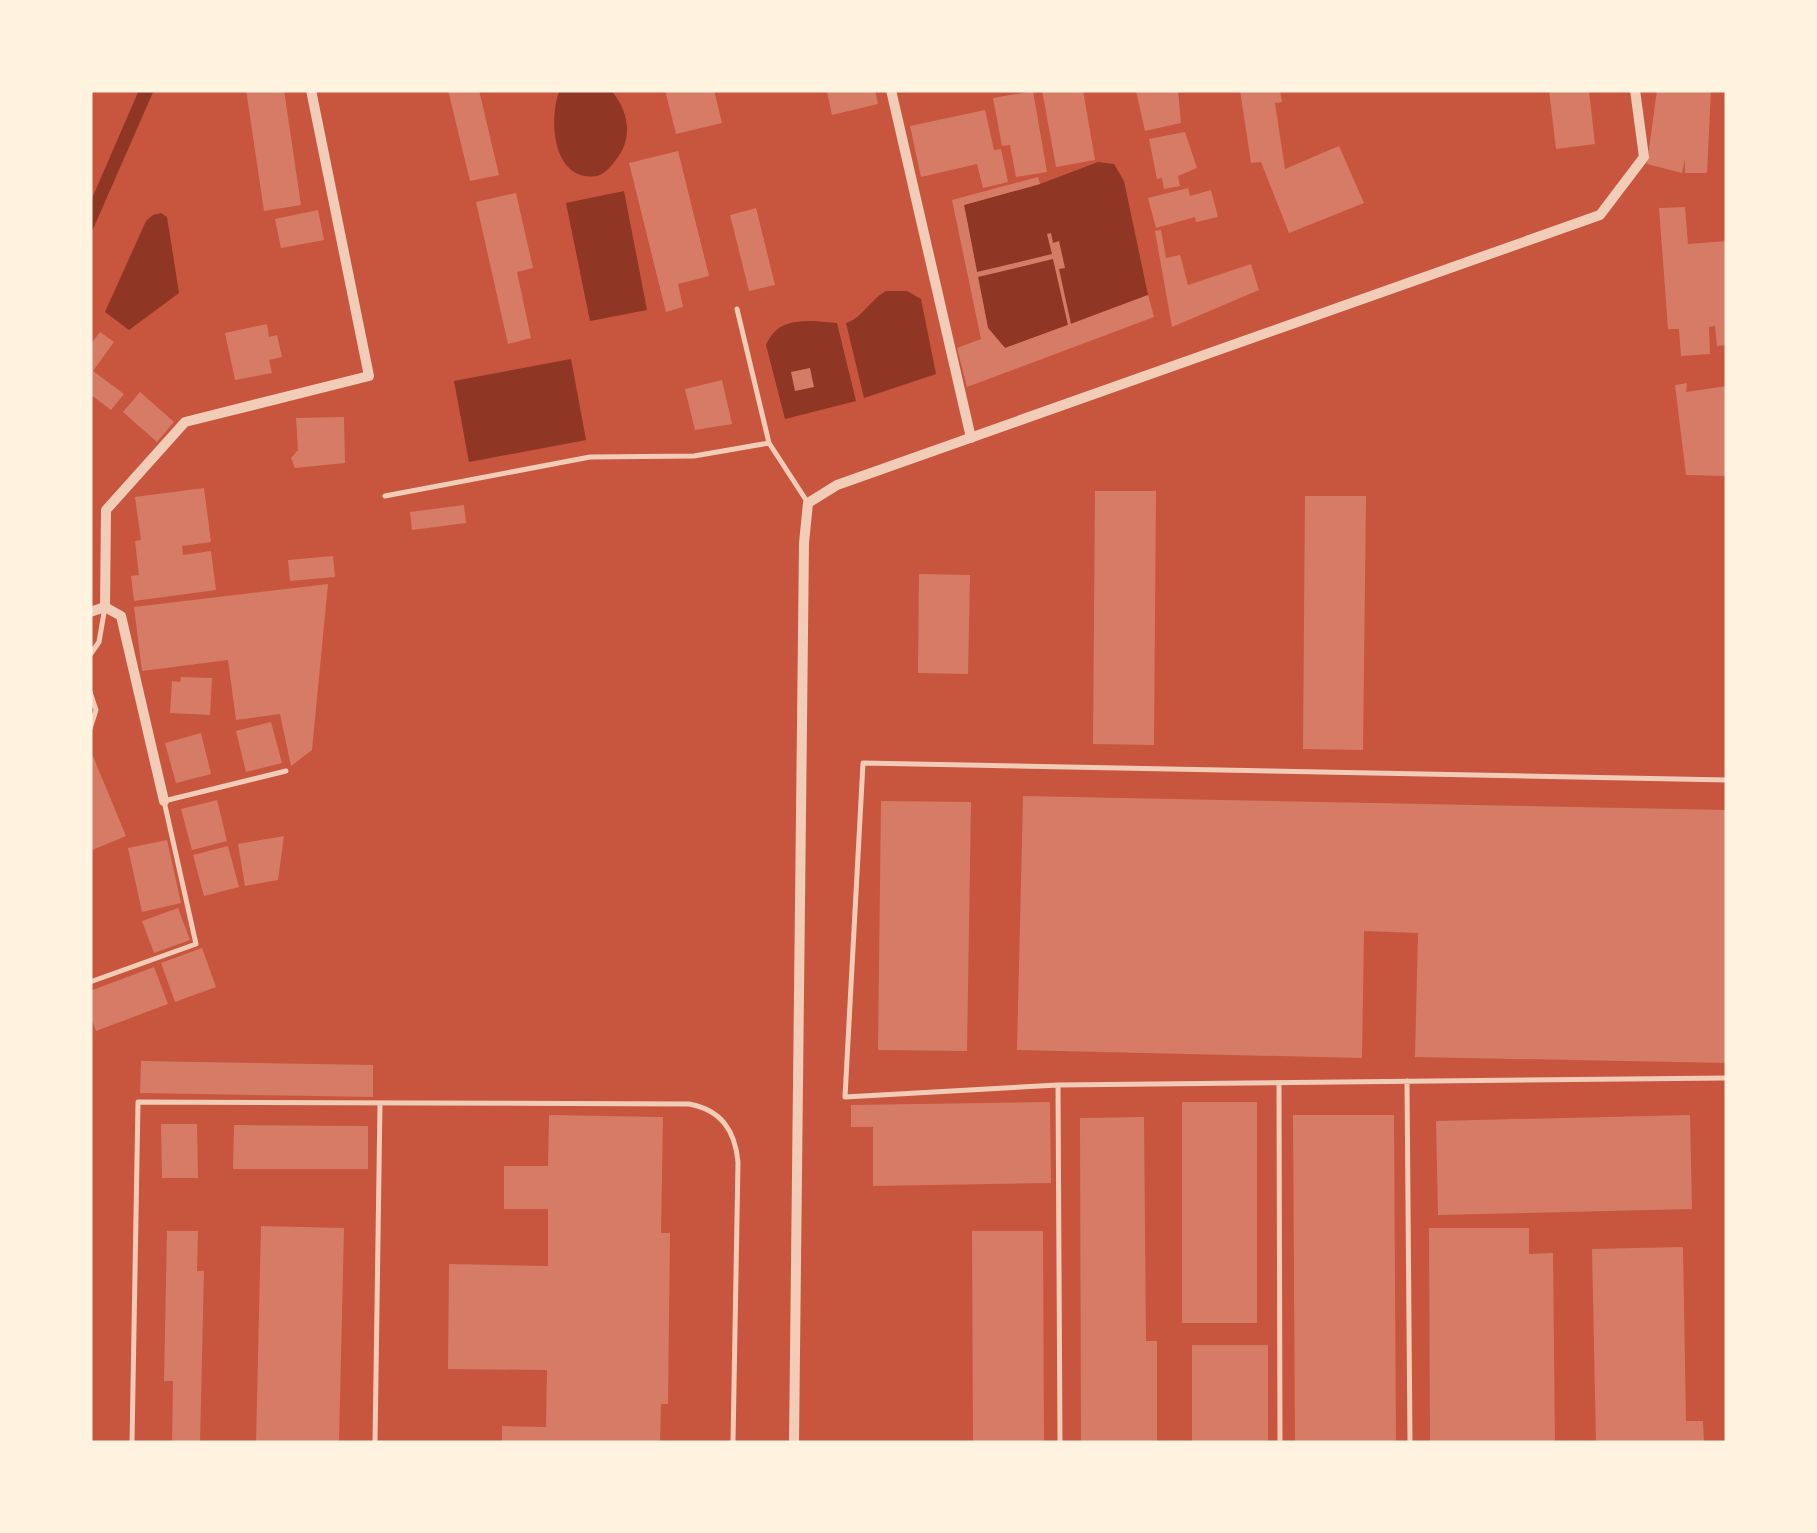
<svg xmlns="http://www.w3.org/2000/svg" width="1817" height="1533" font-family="'Source Serif 4',serif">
  <rect width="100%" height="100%" fill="#c8553d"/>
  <path fill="#8f3625" d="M139 90H154L90 236V203Z
    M560 90H611C629 112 634 138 615 161 611 167 604 174 597 176 552 183 548 117 560 90Z
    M1098 162 1114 164 1124 181 1148 295 1005 348 988 328 964 205 1040 184Z
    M624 191 647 310 590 321 566 203Z
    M161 213 167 217 179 293 129 330 105 312 146 221 153 215Z
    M886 291H907L921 299 936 374 864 398 846 323C861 319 871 299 886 291Z
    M814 321 837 323 856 401 785 419 766 345C776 323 791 321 814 321Z
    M571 359 586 440 469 462 454 381Z"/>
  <path fill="#d67c66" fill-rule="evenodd" d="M246 90H284L301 205 264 211Z
    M448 90H479L499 175 470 181Z
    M665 90H714L722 123 676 134Z
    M875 90 878 104 832 115 827 91Z
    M1042 90H1083L1095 160 1056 167Z
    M1143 90H1178L1181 123 1145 131 1136 91Z
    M1240 90H1280L1282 102 1275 103 1285 169 1339 146 1364 203 1289 233 1261 162 1251 163Z
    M1549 90H1589L1595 144 1556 149Z
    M1657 90H1711L1707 173H1685V159L1682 173 1647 164Z
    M1033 91 1047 172 1016 177 1010 145 1002 146 993 98Z
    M985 110 994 150 1001 149 1008 182 983 188 977 164 921 177 910 126Z
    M1185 132 1197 168 1178 176 1180 186 1164 189 1162 178 1157 179 1149 139Z
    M678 151 709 276 678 284 683 307 666 312 629 163Z
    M1038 177 1040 184 964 205 977 272 1052 254 1047 234 1051 233 1053 243 1059 241 1065 268 1059 269 1071 324 1148 295 1154 317 967 387 957 348 981 339 952 200ZM1053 259 1068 325 1005 348 988 328 978 277Z
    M1188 188 1190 196 1211 190 1218 217 1196 222 1195 217 1156 228 1148 198Z
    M516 193 533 268 517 272 531 338 508 344 476 202Z
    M1685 207 1688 244 1727 241V345L1717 346 1715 326 1709 327 1710 354 1681 356 1679 329H1668L1659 208Z
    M756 208 775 285 749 291 730 215Z
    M318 210 324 240 281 248 275 219Z
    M1161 230 1166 258 1180 255 1188 285 1251 264 1259 290 1172 327 1155 231Z
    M267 324 269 337 277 335 282 357 269 360 272 373 235 380 225 333Z
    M100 332 114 342 93 371 124 394 111 410 90 394V345Z
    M810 368 814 387 795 391 791 372Z
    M722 380 732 424 695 430 685 389Z
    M1687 383 1686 392 1727 386V476L1686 475 1675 385Z
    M140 392 174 422 157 442 123 412Z
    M344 417 345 463 295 468 291 458 298 450 296 418Z
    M204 488 211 542 182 546 183 555 211 551 216 590 134 601 131 576 139 575 135 541 141 540 135 497Z
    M1095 491H1156L1154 745 1093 744Z
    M1305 496H1366L1363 750 1303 749Z
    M464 505 466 523 412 530 410 512Z
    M333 556 335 577 290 581 288 560Z
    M919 574 970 575 968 674 918 673Z
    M328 584 312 750 291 766 280 714 236 720 228 660 142 671 134 607Z
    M181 677 212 678 210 715 170 713 172 681 180 682Z
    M271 722 282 763 246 772 236 731Z
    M201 733 211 774 176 783 165 743Z
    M90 749 126 836 90 851Z
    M1023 796 1727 810V1063L1415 1057 1418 933 1364 931 1362 1058 1017 1050Z
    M217 800 227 841 192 850 181 809Z
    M881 801 971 802 967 1051 878 1050Z
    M284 836 278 880 245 886 238 844Z
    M167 840 181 903 142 912 128 848Z
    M228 846 239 887 204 896 193 855Z
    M178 908 190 940 154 953 142 921Z
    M202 948 216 987 175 1002 161 963Z
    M154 967 168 1004 96 1031 90 1015V991Z
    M141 1061 373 1065V1097L140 1093Z
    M1050 1102 1051 1183 873 1186V1127H851V1105Z
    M1182 1102H1257V1323H1182Z
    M549 1115 663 1117 661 1233H670L668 1404H661L660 1443H502V1426L546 1427 547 1370 448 1369 449 1264 548 1266V1209H504V1166H548Z
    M1293 1115H1394L1396 1443H1295Z
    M1690 1115 1692 1209 1438 1215 1436 1121Z
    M1144 1117 1146 1341H1157V1443H1081L1080 1118Z
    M161 1124H197L198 1178H162Z
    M234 1125 368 1126V1169H233Z
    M261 1226 344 1228 339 1443H256Z
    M1429 1228H1529V1254L1553 1253 1555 1443H1430Z
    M167 1231H198L197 1271H204L200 1443H172L173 1381H164Z
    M972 1231H1043L1044 1443H973Z
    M1683 1247 1686 1421H1703L1704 1443H1596L1592 1249Z
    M1192 1345H1268V1443H1192Z"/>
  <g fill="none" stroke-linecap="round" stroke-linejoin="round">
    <path stroke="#f1ccb7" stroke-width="5" d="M737 309 769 443
      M385 496 590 457 694 456 769 443 808 503
      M90 655 99 642 105 607
      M90 692 96 710 90 729
      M90 982 196 944 164 801 286 771
      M1407 1081 1410 1443
      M1279 1083 1280 1443
      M1058 1085 845 1097 863 763 1727 780
      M132 1443 138 1102 689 1104C721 1110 735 1130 738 1162L733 1443
      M375 1443 380 1103
      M1060 1443 1058 1085 1727 1078"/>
    <path stroke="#f1ccb7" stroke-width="10" d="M891 90 971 438
      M105 607 121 616 164 801
      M90 612 105 607 106 510 185 422 369 376 311 90
      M794 1443 804 543 808 503 837 485 1600 215 1644 157 1635 90"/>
  </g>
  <rect width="1817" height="1533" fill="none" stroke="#fff3e0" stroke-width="185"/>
</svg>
